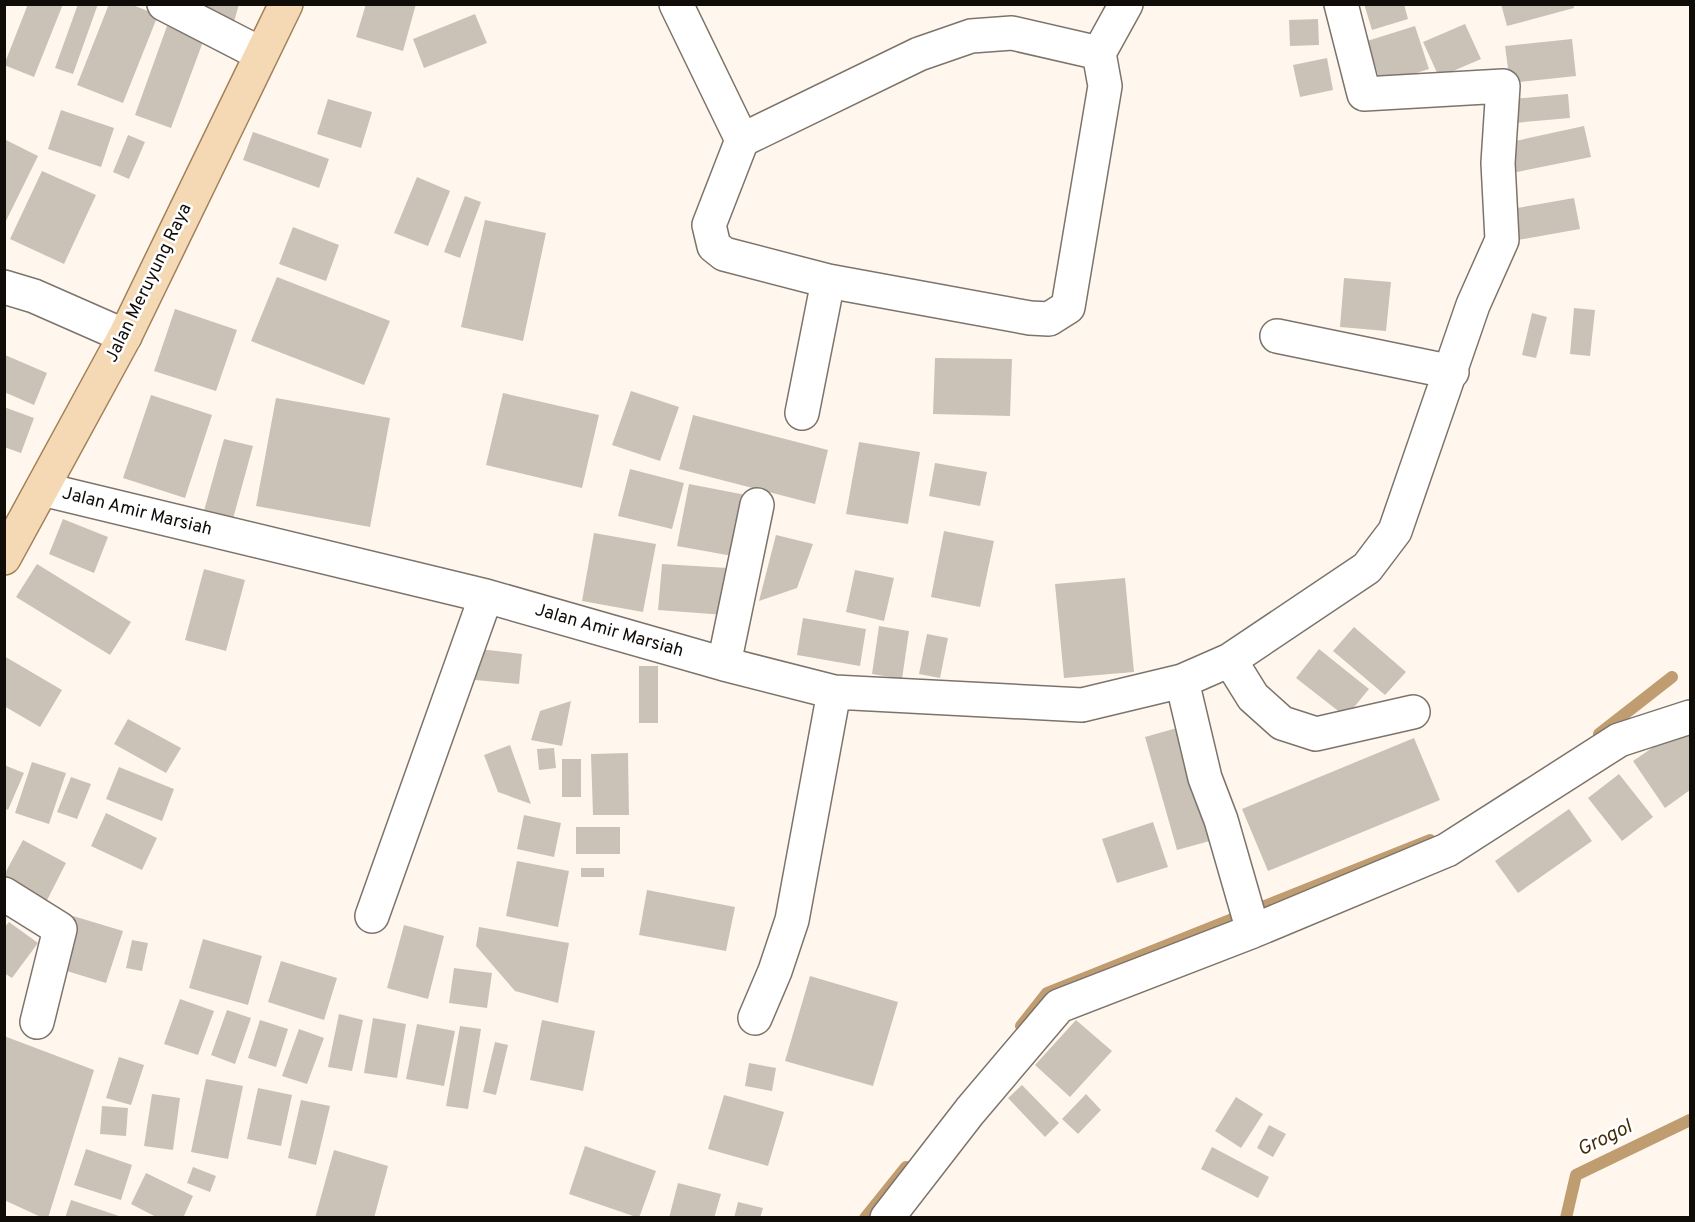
<svg xmlns="http://www.w3.org/2000/svg" width="1695" height="1222" font-family="Overpass,sans-serif">
  <rect width="100%" height="100%" fill="#fff7ee"/>
  <g fill="none" stroke-linecap="round" stroke-linejoin="round">
    <path stroke="#c09d71" stroke-width="12" d="M1599 734 1672 677
      M1021 1026 1047 993 1430 840
      M865 1218 906 1167
      M1566 1218 1576 1175 1690 1120"/>
  </g>
  <path fill="#cbc2b7" d="M28 4H63L34 77 4 65Z
    M78 4H98L73 74 55 68Z
    M109 4H130L158 15 123 103 77 85Z
    M200 4H239L234 22Z
    M366 4H416L403 51 356 37Z
    M1364 4H1404L1408 19 1372 30Z
    M1501 4H1573L1574 8 1507 26Z
    M475 14 487 43 424 68 413 39Z
    M1318 19 1319 45 1290 46 1289 20Z
    M1465 24 1481 59 1439 77 1423 42Z
    M167 26 204 39 171 128 135 115Z
    M1415 26 1429 69 1381 84 1367 41Z
    M1572 39 1576 76 1510 83 1505 46Z
    M1327 58 1333 90 1300 97 1293 65Z
    M1568 94 1570 118 1514 123 1512 99Z
    M328 99 372 112 361 148 317 134Z
    M61 110 114 128 101 167 48 149Z
    M1584 126 1591 157 1512 173 1506 143Z
    M253 132 329 159 319 188 243 160Z
    M128 135 145 142 129 179 113 172Z
    M4 139 38 156 4 225Z
    M42 171 96 195 64 264 10 239Z
    M417 177 450 191 428 246 394 233Z
    M465 196 481 202 460 258 444 252Z
    M1574 198 1580 229 1512 241 1506 210Z
    M485 220 546 233 523 341 461 327Z
    M293 227 339 245 326 281 279 264Z
    M277 277 390 321 364 385 251 341Z
    M1344 278 1391 282 1386 331 1340 327Z
    M1574 308 1595 310 1590 356 1570 354Z
    M175 309 237 330 216 391 154 371Z
    M1532 313 1547 317 1536 358 1522 355Z
    M5 355 47 373 34 405 4 392Z
    M935 358 1012 359 1010 416 933 414Z
    M631 391 679 407 660 461 612 445Z
    M503 393 599 415 582 488 486 465Z
    M151 395 212 415 185 498 123 478Z
    M276 398 390 418 370 527 256 506Z
    M4 407 34 418 21 453 4 447Z
    M693 415 828 450 815 504 679 469Z
    M224 439 253 446 231 526 202 518Z
    M859 442 920 452 908 524 846 514Z
    M935 463 987 472 980 506 929 496Z
    M630 469 684 483 672 529 618 516Z
    M689 484 751 496 738 557 677 546Z
    M63 519 108 537 94 573 49 554Z
    M944 531 994 541 980 607 931 597Z
    M594 533 656 544 643 612 582 601Z
    M776 535 813 544 797 588 759 601Z
    M37 564 131 622 110 655 16 597Z
    M662 564 728 568 725 615 658 610Z
    M204 569 245 580 226 651 185 640Z
    M855 570 894 578 884 621 846 612Z
    M1125 578 1134 672 1064 678 1055 584Z
    M803 618 866 629 860 666 797 655Z
    M879 626 909 631 902 679 872 674Z
    M1354 627 1406 672 1385 695 1333 651Z
    M927 634 948 638 940 678 919 674Z
    M479 649 522 654 519 684 475 680Z
    M1319 649 1369 689 1346 717 1296 678Z
    M4 656 62 690 40 727 4 706Z
    M639 666H658V723H639Z
    M571 701 562 746 531 740 540 711Z
    M128 719 181 748 166 773 114 744Z
    M1184 726 1217 839 1177 850 1145 737Z
    M1684 726 1690 735V790L1665 808 1633 761Z
    M1414 738 1440 800 1268 871 1242 809Z
    M510 745 531 804 498 792 484 755Z
    M554 748 556 768 539 770 537 749Z
    M628 753 629 815H593L591 754Z
    M562 759H581V797H562Z
    M32 762 66 773 49 824 15 813Z
    M4 765 24 773 8 810 4 808Z
    M119 767 174 789 162 821 106 799Z
    M1619 774 1653 817 1622 841 1588 798Z
    M71 777 91 784 77 819 57 812Z
    M1569 809 1592 841 1518 893 1495 861Z
    M106 813 157 838 142 870 91 846Z
    M524 815 561 823 554 857 517 849Z
    M1153 822 1168 867 1117 883 1102 839Z
    M576 827H620V854H576Z
    M23 840 66 863 44 906 4 884V875Z
    M517 861 569 871 558 927 506 916Z
    M581 868H604V877H581Z
    M647 890 735 907 726 951 639 935Z
    M73 916 123 931 106 983 57 968Z
    M9 922 38 943 12 978 4 973V928Z
    M404 925 444 936 428 999 387 988Z
    M479 927 569 943 558 1003 515 991 476 946Z
    M203 939 262 956 248 1005 189 988Z
    M132 940 148 943 142 971 126 968Z
    M281 961 337 978 324 1020 268 1002Z
    M454 968 492 973 487 1008 449 1003Z
    M810 976 898 1002 873 1086 785 1061Z
    M180 999 214 1011 198 1055 164 1044Z
    M227 1010 251 1018 235 1064 211 1055Z
    M339 1014 363 1020 352 1071 328 1067Z
    M373 1018 406 1024 397 1078 364 1073Z
    M260 1020 288 1029 276 1067 248 1058Z
    M542 1020 595 1031 583 1091 530 1080Z
    M1076 1020 1112 1051 1070 1097 1035 1065Z
    M417 1024 455 1031 444 1086 406 1079Z
    M460 1026 481 1029 468 1109 446 1106Z
    M299 1029 324 1038 307 1084 282 1076Z
    M4 1036 94 1070 48 1218H43L4 1200Z
    M495 1042 508 1045 496 1095 483 1092Z
    M119 1057 144 1065 131 1105 106 1098Z
    M749 1063 776 1068 772 1091 745 1086Z
    M206 1079 243 1086 228 1159 191 1152Z
    M1022 1085 1059 1123 1045 1137 1008 1098Z
    M258 1088 292 1095 281 1146 247 1139Z
    M152 1094 180 1098 173 1150 144 1146Z
    M1086 1094 1101 1110 1078 1134 1062 1119Z
    M724 1095 784 1112 768 1166 708 1149Z
    M1236 1097 1263 1114 1241 1148 1215 1131Z
    M301 1100 330 1106 316 1165 288 1158Z
    M102 1106 128 1108 126 1136 100 1134Z
    M1269 1125 1286 1134 1273 1157 1257 1148Z
    M585 1146 656 1171 639 1218 569 1194Z
    M1212 1147 1269 1177 1258 1198 1201 1169Z
    M86 1149 132 1165 121 1200 74 1185Z
    M334 1150 388 1166 374 1218H315Z
    M193 1167 216 1176 210 1192 187 1183Z
    M146 1173 193 1196 183 1218H158L131 1204Z
    M678 1183 721 1194 714 1218H669Z
    M71 1200 122 1217V1218H65Z
    M738 1202 763 1208 760 1218H734Z"/>
  <g fill="none" stroke-linecap="round" stroke-linejoin="round">
    <g stroke="#7c746b" stroke-width="36">
      <path id="minor" d="M164 4 261 54
        M676 4 742 140 709 225 714 246 724 254 828 281 1030 318 1049 319 1068 307 1105 86 1099 53 1012 33 971 36 919 54 742 140
        M1099 53 1126 4
        M4 287 34 296 125 336
        M1277 336 1452 372
        M802 413 828 281
        M42 489 486 596 724 664 834 692 1082 705 1182 681 1230 660 1367 568 1395 531 1473 305 1502 240 1498 163 1503 86 1364 94 1341 4
        M1230 660 1253 697 1282 723 1316 734 1413 712
        M724 664 757 505
        M1182 681 1205 778 1221 820 1253 931
        M4 894 60 929 37 1022
        M372 916 486 596
        M755 1018 775 971 792 920 834 692
        M887 1218 970 1111 1059 1006 1253 931 1447 850 1619 740 1690 717"/>
    </g>
    <g stroke="#a18159" stroke-width="36">
      <path id="major" d="M4 558 125 336 286 4"/>
    </g>
    <use href="#minor" stroke="#fff" stroke-width="33"/>
    <use href="#major" stroke="#f5d9b5" stroke-width="33"/>
  </g>
  <g text-anchor="middle" dominant-baseline="central" stroke-width="5" stroke-linejoin="round" paint-order="stroke">
    <g font-size="18" fill="#100d09" stroke="#fff">
      <text transform="translate(149 283) rotate(-64)">Jalan Meruyung Raya</text>
      <text transform="translate(137 512) rotate(14)">Jalan Amir Marsiah</text>
      <text transform="translate(609 631) rotate(16)">Jalan Amir Marsiah</text>
    </g>
    <g font-size="20" font-style="italic" fill="#462d08" stroke="#fff">
      <text transform="translate(1605 1139) rotate(-26)">Grogol</text>
    </g>
  </g>
  <rect width="1695" height="1222" fill="none" stroke="#100d09" stroke-width="12"/>
</svg>
